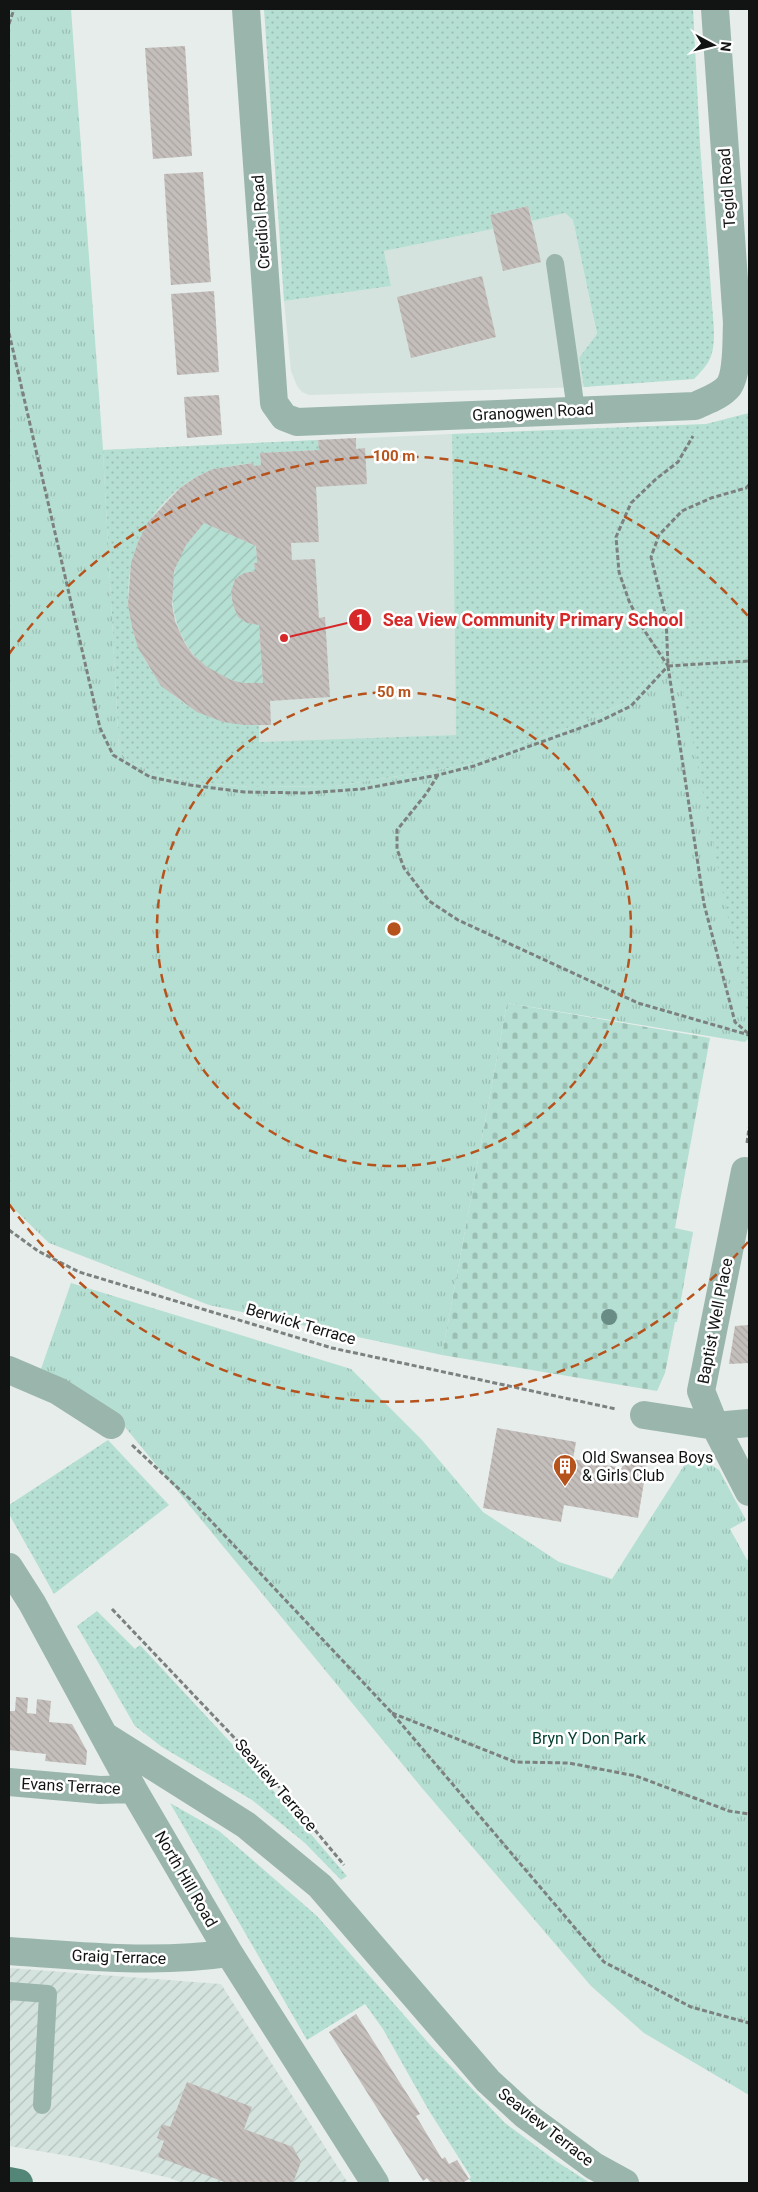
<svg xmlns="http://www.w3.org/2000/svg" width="758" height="2192" font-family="Roboto,sans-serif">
  <defs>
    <pattern id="industrial-furrows" width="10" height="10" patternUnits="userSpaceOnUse" patternTransform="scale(1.25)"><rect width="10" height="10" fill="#d4e3de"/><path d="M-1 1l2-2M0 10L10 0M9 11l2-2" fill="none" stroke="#b5c2be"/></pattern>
    <pattern id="grass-dots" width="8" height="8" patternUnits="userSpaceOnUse" patternTransform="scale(1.25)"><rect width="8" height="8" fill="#b5dfd2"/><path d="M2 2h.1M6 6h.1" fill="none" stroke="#9bbeb3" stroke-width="1.8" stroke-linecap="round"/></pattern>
    <pattern id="cemetery-stones" width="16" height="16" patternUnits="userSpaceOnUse" patternTransform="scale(1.25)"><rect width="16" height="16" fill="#b5dfd2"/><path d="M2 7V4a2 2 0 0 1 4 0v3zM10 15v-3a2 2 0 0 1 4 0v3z" fill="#9bbeb3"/></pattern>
    <pattern id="park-tufts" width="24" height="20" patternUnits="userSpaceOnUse" patternTransform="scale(1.25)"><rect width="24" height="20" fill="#b5dfd2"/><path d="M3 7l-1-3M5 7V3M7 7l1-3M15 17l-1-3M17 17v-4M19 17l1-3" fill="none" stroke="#9bbeb3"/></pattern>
    <pattern id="garden-furrows" width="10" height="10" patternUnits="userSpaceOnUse" patternTransform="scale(1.25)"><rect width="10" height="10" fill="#b5dfd2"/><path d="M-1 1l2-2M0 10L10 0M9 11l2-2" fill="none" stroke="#9bbeb3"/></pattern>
    <pattern id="building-back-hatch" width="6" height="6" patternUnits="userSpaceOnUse" patternTransform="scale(1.25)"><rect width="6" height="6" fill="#c5bfbc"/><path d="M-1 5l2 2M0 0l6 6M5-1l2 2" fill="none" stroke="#a8a3a1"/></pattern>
  </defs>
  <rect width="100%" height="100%" fill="#e6edeb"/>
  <path fill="#d4e3de" d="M528 206 532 221 565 213 573 220 597 335 579 358 584 387 309 395 302 392 297 386 291 371 284 301 391 286 384 251 493 229 490 215Z
    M452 434 456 735 119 750 103 450Z"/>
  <path fill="url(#industrial-furrows)" d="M9 1968 221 1984 348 2183H182L170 2178 81 2158 9 2146Z"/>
  <path fill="url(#grass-dots)" d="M264 9H693L700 144 714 331C714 355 711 362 694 379L584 387 579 358 597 334 573 220 565 213 532 221 528 206 490 215 493 229 384 251 391 286 284 301Z
    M749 413V1023L652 675 631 700 570 727 467 765 336 786 251 787 192 782 158 775 127 760 119 750 103 450 318 440 319 450 260 453 261 465 254 466 253 463C233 466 212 467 194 478 81 546 121 726 259 725V742L456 735 452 434 706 424Z
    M108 1440 169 1505 54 1594 9 1514V1505Z
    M97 1611 135 1649 140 1645 246 1759 347 1876 341 1880 305 1843 252 1800 162 1747 135 1726 77 1626Z
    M170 1803 219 1831 317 1916 432 2047 505 2123 556 2161 590 2183H472L469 2179 471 2177 428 2109 383 2029 365 2004 307 2040Z"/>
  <path fill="url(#cemetery-stones)" d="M507 1003 710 1038 675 1228 693 1232 677 1322H675L665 1373 657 1391 442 1355Z"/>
  <path fill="url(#park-tufts)" d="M9 9H71L103 450 119 750 127 760 158 775 192 782 251 787 336 786 467 765 570 727 631 700 652 675 681 683 749 1023V1038L745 1042 507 1003 442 1355 209 1305 49 1243 9 1204Z
    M71 1283 351 1369 422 1440 483 1512 559 1562 612 1579 692 1453 719 1470 746 1520 730 1529 747 1560 749 1559V2095L644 2033 591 1986 422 1788 120 1421 41 1369Z"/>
  <path fill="url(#garden-furrows)" d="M204 523 256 546 257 563H254L255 571 244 573 231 592C234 613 237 621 259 625L263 683C256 683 249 684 243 683 185 675 159 607 179 557 185 544 195 533 204 523Z"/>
  <path fill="url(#building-back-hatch)" fill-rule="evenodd" d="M185 46 192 156 153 159 145 48Z
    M203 172 211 282 171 285 164 174Z
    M528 206 541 262 503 271 490 215Z
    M482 276 496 337 411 358 397 297Z
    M214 291 219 372 177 375 171 294Z
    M219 395 222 435 187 438 184 397Z
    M356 438V449L365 448 367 484 316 487 319 542 291 543 292 560 315 559 319 618 325 617 330 697 270 701 271 725H244L223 722 197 712 161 686 138 648 132 627 128 605 131 563 138 542 148 522 180 488 196 477 213 469 253 463 254 466 261 465 260 453 319 450 318 440ZM204 523 256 546 257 563H254L255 571 244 573 235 579 231 592 233 605 238 617 247 623 259 625 263 683H243L231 680 207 667 193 655 184 642 175 621 172 605 174 571 186 545Z
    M749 1325V1363L729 1364 735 1326Z
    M497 1428 576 1442 573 1459 622 1468 625 1453 648 1458 638 1518 564 1505 561 1522 483 1508Z
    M16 1697 28 1698 27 1713 36 1714 37 1699 51 1701 49 1722 72 1724 87 1751 86 1765 45 1761 46 1754 9 1750V1711H15Z
    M356 2014 420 2114 416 2116 442 2159 445 2157 449 2164 457 2160 469 2179 462 2183H431L427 2178 423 2181 329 2032Z
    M187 2082 252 2107 244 2129 293 2147 301 2162 293 2183H227L158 2157 164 2141 157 2138 162 2124 170 2127Z"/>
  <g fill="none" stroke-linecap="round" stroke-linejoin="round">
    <path stroke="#7c817f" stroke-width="3" stroke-dasharray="5 2.5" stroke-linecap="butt" d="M9 24 14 9
      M9 333 100 728 113 755 150 777 190 785 244 792 307 793 362 789 438 775 474 766 600 721 631 706 668 666 642 627 629 601 619 572 616 537 631 503 656 479 678 462 693 436
      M749 485 746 488 711 498 682 511 659 535 651 557 666 617 668 666 704 904 735 1022 749 1034
      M668 666 749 661
      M438 775 426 794 397 830V849L404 868 429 901 458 920 638 1003 749 1035
      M747 1143 749 1128
      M9 1230 38 1251 79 1272 332 1348 616 1409
      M132 1445 194 1503 392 1713 604 1962 691 2007 749 2023
      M112 1609 265 1770 344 1865
      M392 1713 515 1762 569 1763 636 1776 729 1811 749 1814"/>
    <path stroke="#9ab5ac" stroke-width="18" d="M555 263 576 410
      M9 1991 48 1994 42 2105"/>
    <path stroke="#9ab5ac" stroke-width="28" d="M246 9 274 403 284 417 297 422 695 406C705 401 721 396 729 386 738 372 736 340 737 323L715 9
      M745 1171 701 1391 715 1426 749 1492
      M9 1370 58 1391 111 1425
      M644 1415 715 1426 749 1423
      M9 1567 32 1603 133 1789 229 1953 375 2183
      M105 1736 246 1825 320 1886 488 2081 525 2115 594 2166 625 2183
      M9 1782 100 1790 133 1789
      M9 1951C83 1956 156 1964 229 1953"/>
    <path stroke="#548677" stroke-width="28" d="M9 2181 19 2183"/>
  </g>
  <circle fill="#698c85" cx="609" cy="1317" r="8"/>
  <g fill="none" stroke="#b6531d" stroke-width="2.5" stroke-dasharray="9 6">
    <circle cx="394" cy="929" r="237"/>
    <path d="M748 1242A473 473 0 0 1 9 1204M9 654A473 473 0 0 1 748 616"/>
  </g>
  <defs>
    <g id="building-pin" transform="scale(1.25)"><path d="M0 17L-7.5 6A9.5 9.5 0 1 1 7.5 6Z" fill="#b6531d" stroke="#fff"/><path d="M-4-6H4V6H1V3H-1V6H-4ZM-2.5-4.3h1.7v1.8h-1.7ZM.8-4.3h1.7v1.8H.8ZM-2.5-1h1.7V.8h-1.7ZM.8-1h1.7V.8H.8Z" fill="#fff"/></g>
  </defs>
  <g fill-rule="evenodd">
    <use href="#building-pin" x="565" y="1466"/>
  </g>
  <g text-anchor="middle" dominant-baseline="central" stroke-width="5" stroke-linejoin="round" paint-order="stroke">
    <g font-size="16" fill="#111413" stroke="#fff">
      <text transform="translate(727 188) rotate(-94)">Tegid Road</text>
      <text transform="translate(261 222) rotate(-94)">Creidiol Road</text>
      <text transform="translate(533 412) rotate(-3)">Granogwen Road</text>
      <text transform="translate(715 1321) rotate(-79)">Baptist Well Place</text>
      <text transform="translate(301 1324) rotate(16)">Berwick Terrace</text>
      <text transform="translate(276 1785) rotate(49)">Seaview Terrace</text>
      <text transform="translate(71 1786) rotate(3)">Evans Terrace</text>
      <text transform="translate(186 1879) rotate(60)">North Hill Road</text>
      <text transform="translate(119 1957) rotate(2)">Graig Terrace</text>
      <text transform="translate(546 2127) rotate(38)">Seaview Terrace</text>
    </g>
    <g font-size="16" fill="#111413" stroke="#fff" text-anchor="start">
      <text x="582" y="1457">Old Swansea Boys<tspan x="582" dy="18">&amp; Girls Club</tspan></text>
    </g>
    <g font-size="16" fill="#033d31" stroke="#fff">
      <text x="589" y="1738">Bryn Y Don Park</text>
    </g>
  </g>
  <circle cx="394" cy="929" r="8" fill="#b6531d" stroke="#fff" stroke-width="2.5"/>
  <g font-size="15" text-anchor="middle" font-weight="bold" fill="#b6531d" stroke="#fff" stroke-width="5" stroke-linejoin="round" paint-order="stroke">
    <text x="394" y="461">100 m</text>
    <text x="394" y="697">50 m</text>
  </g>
  <path fill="none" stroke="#d62828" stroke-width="2" d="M284 638L360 620"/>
  <g fill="#d62828" stroke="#fff" stroke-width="2">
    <circle cx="284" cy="638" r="5"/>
    <circle cx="360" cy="620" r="12"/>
  </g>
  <g font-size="15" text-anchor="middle" font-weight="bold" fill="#fff">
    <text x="360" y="625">1</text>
  </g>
  <g font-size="18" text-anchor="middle" font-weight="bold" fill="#d62828" stroke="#fff" stroke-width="5" stroke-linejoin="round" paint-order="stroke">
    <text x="533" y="626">Sea View Community Primary School</text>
  </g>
  <rect width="758" height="2192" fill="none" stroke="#111413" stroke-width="20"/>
  <g transform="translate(713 45) rotate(97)" stroke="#ffffff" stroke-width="4" paint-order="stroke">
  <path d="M0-4L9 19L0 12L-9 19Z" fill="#111413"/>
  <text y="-8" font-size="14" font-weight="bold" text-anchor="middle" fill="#111413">N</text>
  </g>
</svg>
